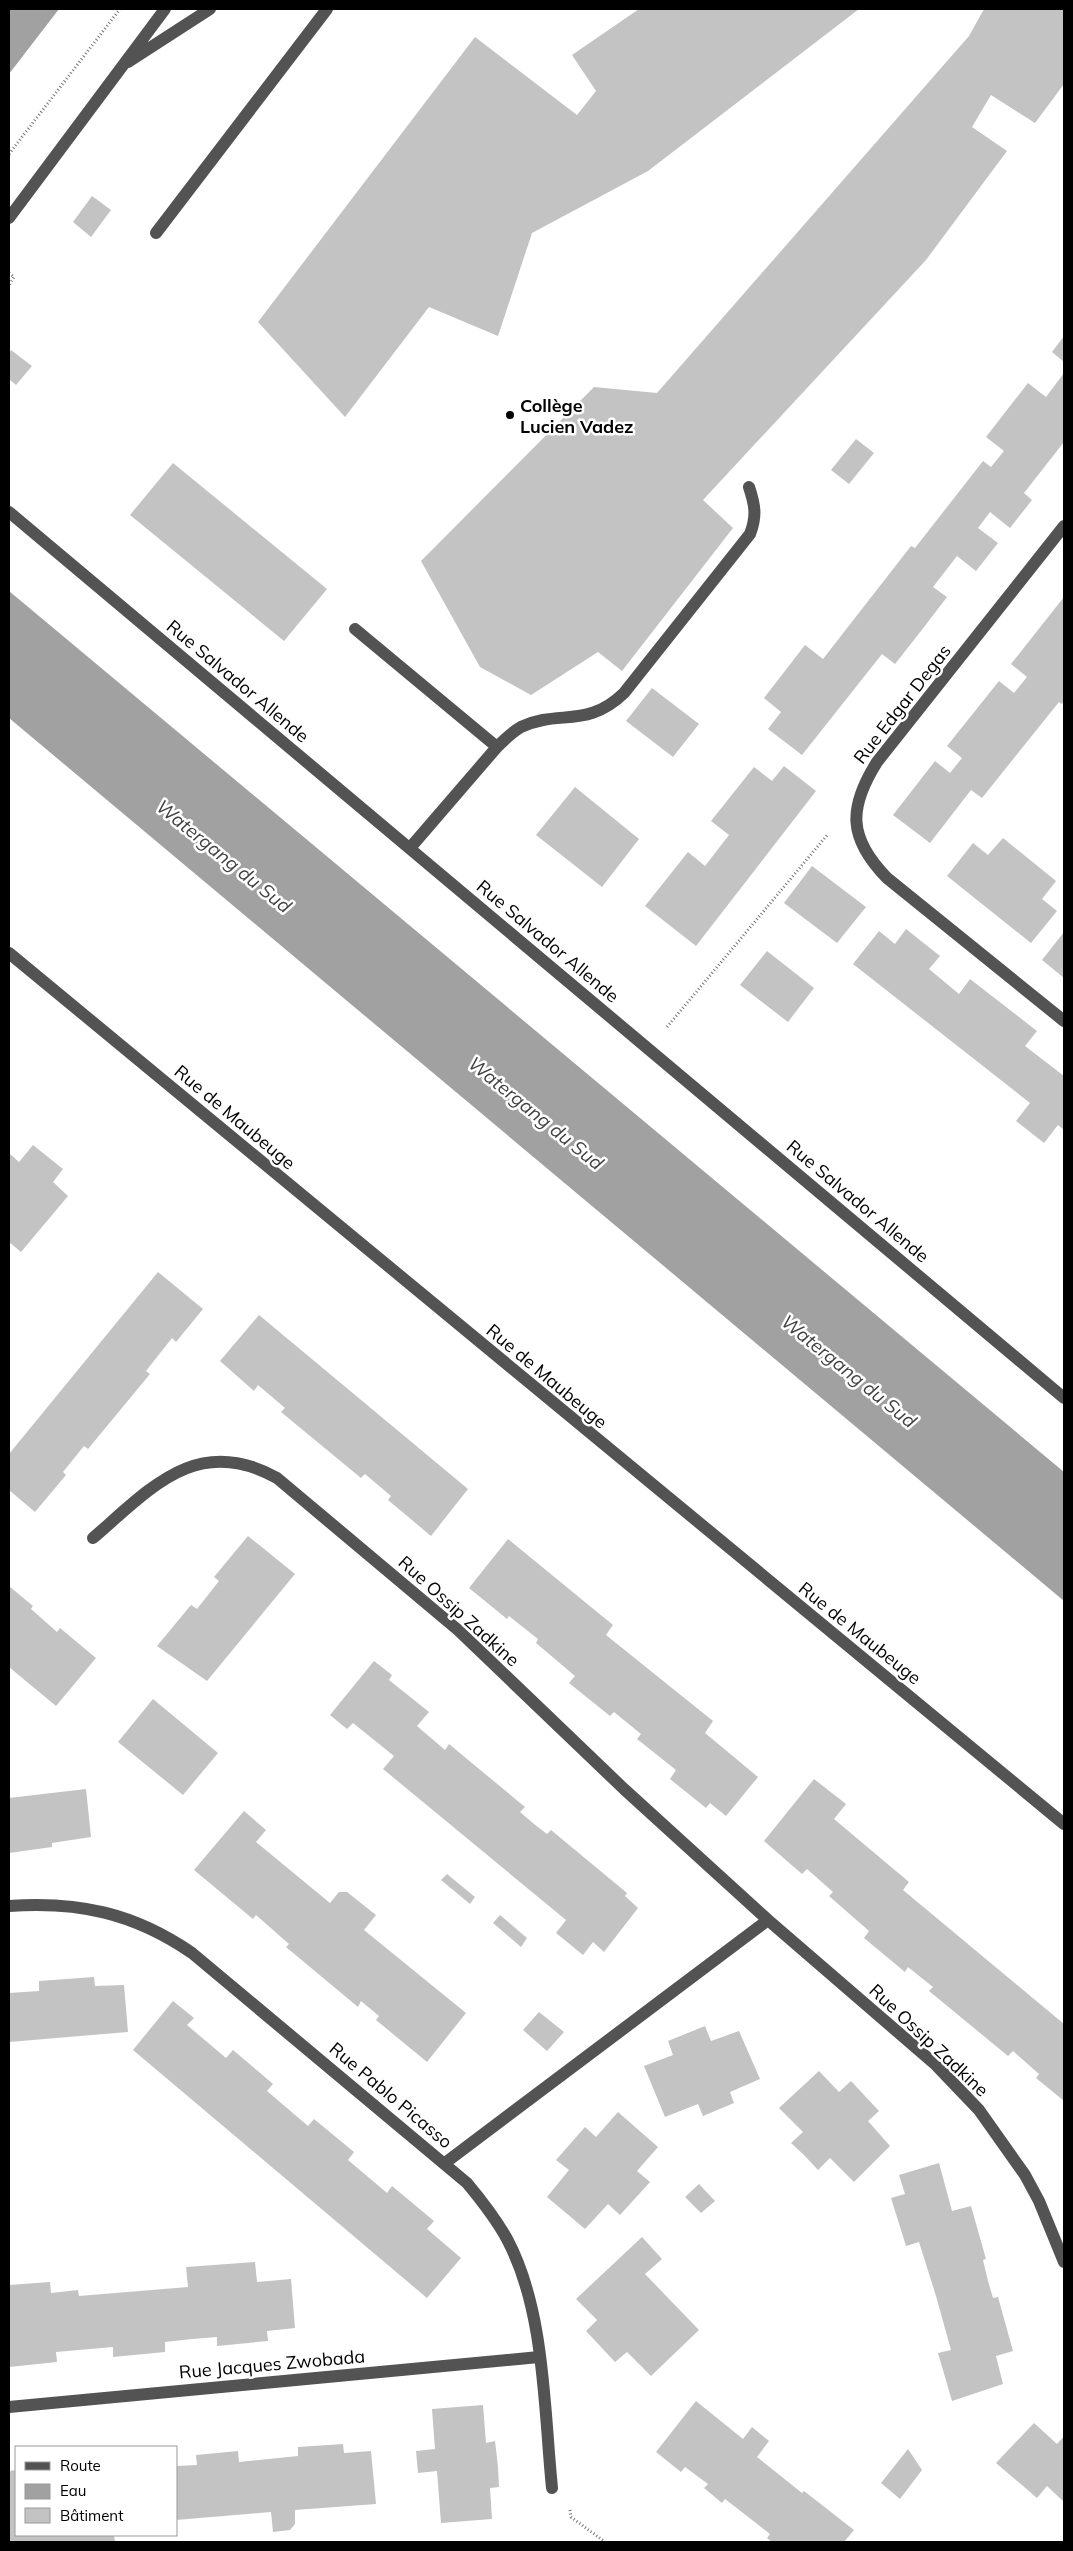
<svg xmlns="http://www.w3.org/2000/svg" width="1073" height="2551" font-family="Mulish,sans-serif">
  <rect width="100%" height="100%" fill="#fff"/>
  <path fill="#a1a1a1" d="M9 9H59L9 74Z
    M9 591 1064 1472V1601L9 718Z"/>
  <path fill="#c3c3c3" d="M639 9H859L648 171 532 233 498 336 429 307 345 417 258 322 475 37 577 115 596 91 572 55Z
    M984 9H1064V84L1035 123 991 95 972 127 1007 151 926 260 703 500 733 528 622 671 598 652 531 695 480 667 421 561 594 387 657 393 969 36Z
    M92 196 111 210 91 237 73 222Z
    M1064 336V362L1052 352Z
    M11 350 32 366 16 385 9 379V354Z
    M1064 373V442L1024 493 1032 500 1010 528 990 512 978 528 998 543 976 571 957 556 933 587 947 597 921 631 895 664 882 654 802 755 768 729 781 712 764 698 805 645 823 659 911 546 915 548 983 461 991 467 1004 451 986 437 1028 383 1046 397Z
    M856 439 874 453 849 484 831 470Z
    M173 463 327 589 284 641 130 515Z
    M1064 597V701L1062 704 1059 702 982 798 971 790 930 843 893 815 935 761 950 773 962 758 947 746 999 681 1014 693 1027 677 1011 664Z
    M652 688 699 724 673 757 626 721Z
    M784 766 816 791 696 946 645 906 688 852 705 866 729 835 711 821 754 767 772 781Z
    M575 787 639 839 602 887 536 835Z
    M1003 838 1056 881 1042 899 1057 911 1031 943 947 876 973 843 988 855Z
    M812 866 866 907 837 943 784 903Z
    M906 929 940 956 929 969 959 994 970 979 1037 1031 1025 1046 1064 1076V1130L1058 1125 1044 1143 1016 1121 1030 1103 853 964 879 931 895 944Z
    M1064 932V978L1042 960Z
    M767 951 814 988 788 1022 740 985Z
    M33 1145 63 1169 53 1182 68 1196 21 1252 9 1242V1153L19 1162Z
    M158 1272 203 1309 176 1342 172 1338 146 1371 150 1374 88 1449 84 1446 63 1472 66 1475 35 1512 9 1490V1454Z
    M259 1315 468 1489 431 1536 388 1500 391 1496 365 1474 361 1478 281 1412 285 1408 258 1385 254 1391 220 1361Z
    M248 1536 295 1574 207 1681 157 1646 191 1605 197 1609 219 1581 214 1577Z
    M508 1539 613 1625 606 1635 713 1721 705 1733 758 1777 726 1816 710 1803 706 1808 670 1779 676 1770 637 1739 641 1734 614 1712 610 1716 569 1683 575 1676 536 1643 538 1639 509 1616 507 1619 469 1588Z
    M9 1586 33 1606 31 1609 57 1632 60 1628 96 1658 56 1706 9 1667Z
    M374 1661 392 1675 389 1680 429 1712 417 1726 445 1750 449 1744 525 1807 520 1812 534 1824 547 1834 551 1830 627 1893 625 1896 638 1908 604 1952 593 1942 583 1955 556 1933 566 1920 383 1769 394 1756 353 1723 347 1729 330 1715Z
    M153 1699 218 1753 183 1795 118 1742Z
    M814 1779 846 1804 834 1819 909 1882 903 1890 1064 2024V2101L1036 2078 1039 2074 1013 2051 1008 2056 929 1991 933 1987 908 1967 905 1972 864 1938 869 1931 829 1896 833 1892 807 1869 802 1874 764 1841Z
    M86 1789 91 1837 52 1843V1847L9 1853V1798Z
    M244 1811 266 1830 256 1842 330 1903 339 1892H347L376 1915 364 1930 466 2013 427 2062 376 2020 379 2016 361 2001 358 2007 286 1947 289 1944 256 1915 253 1919 194 1870Z
    M447 1874 475 1897 470 1904 441 1880Z
    M500 1915 527 1938 521 1947 493 1923Z
    M94 1977 95 1986 124 1985 128 2032 9 2042V1993L39 1991V1981Z
    M173 2001 194 2018 187 2025 226 2058 233 2050 273 2084 267 2091 308 2126 314 2119 354 2152 348 2160 387 2193 392 2186 434 2221 427 2229 461 2258 427 2298 133 2050Z
    M539 2012 564 2032 547 2051 523 2030Z
    M705 2026 711 2041 739 2031 760 2079 730 2092 734 2103 703 2116 698 2104 665 2117 644 2066 673 2055 668 2041Z
    M819 2071 839 2092 851 2081 879 2111 868 2121 890 2146 854 2182 830 2158 818 2170 804 2155 791 2143 803 2132 779 2108Z
    M618 2112 658 2147 637 2171 650 2182 620 2215 608 2204 585 2229 547 2197 569 2170 556 2160 585 2127 596 2137Z
    M939 2163 952 2211 971 2206 986 2259 983 2260 988 2281 993 2298 998 2297 1013 2351 996 2356 1003 2384 952 2401 938 2353 951 2350 936 2296 919 2242 906 2246 891 2198 905 2194 899 2175Z
    M699 2184 715 2201 701 2213 685 2197Z
    M642 2237 662 2259 645 2274 699 2330 651 2376 627 2352 615 2362 586 2331 597 2320 576 2299Z
    M255 2262 257 2282 291 2279 295 2328 267 2331 268 2341 217 2346V2337L192 2339 165 2342V2352L113 2357V2347L56 2352 57 2362 9 2367V2285L50 2282 51 2293 78 2290 79 2296 188 2287 186 2267Z
    M696 2401 743 2439 752 2427 769 2441 757 2457 802 2493 804 2491 854 2530 844 2542H772L767 2538 770 2534 725 2499 722 2503 704 2488 708 2484 685 2467 681 2472 656 2452Z
    M483 2405 486 2443 495 2441 498 2467 499 2487 490 2488 492 2519 441 2523 437 2471 418 2473 416 2451 435 2449 432 2409Z
    M1034 2423 1057 2444 1064 2436V2502L1047 2486 1037 2498 996 2463Z
    M343 2444 344 2453 371 2451 376 2504 295 2510V2524L290 2530 273 2532 271 2512 176 2520V2466L197 2465 196 2455 238 2451 239 2462 298 2456V2447Z
    M908 2449 922 2470 900 2499 881 2483Z
    M16 2470V2535H114L115 2542H9V2471Z"/>
  <g fill="none" stroke-linecap="round" stroke-linejoin="round">
    <path stroke="#757575" stroke-width="3" stroke-dasharray="1 2.5" stroke-linecap="butt" d="M9 154 120 9
      M9 273 14 277 9 285
      M667 1027 828 834
      M570 2510 571 2517 605 2542"/>
    <path stroke="#535353" stroke-width="12" d="M128 62 210 9
      M9 218 165 9
      M156 233 327 9
      M9 512 1064 1398
      M1064 526 877 762C848 808 848 838 887 878L1064 1021
      M355 629 497 747 410 848
      M497 747C504 740 512 732 521 727 559 709 587 729 624 693L750 534C757 516 755 505 749 487
      M9 953 1064 1824
      M93 1538C150 1489 197 1433 277 1478L458 1630 624 1789 768 1920 936 2065 979 2110 1025 2175 1039 2201 1064 2262
      M9 1906C78 1901 134 1913 192 1953L467 2183C482 2201 496 2219 507 2239 545 2310 544 2409 552 2488
      M445 2163 768 1920
      M9 2407 539 2357"/>
  </g>
  <circle fill="#000" stroke="#fff" stroke-width="2" cx="510" cy="415" r="5"/>
  <g text-anchor="middle" dominant-baseline="central" stroke-width="5" stroke-linejoin="round" paint-order="stroke">
    <g font-size="18" font-weight="bold" fill="#000" stroke="#fff" text-anchor="start">
      <text x="520" y="405">Collège<tspan x="520" dy="21">Lucien Vadez</tspan></text>
    </g>
    <g font-size="18" fill="#000" stroke="#fff">
      <text transform="translate(238 681) rotate(40)">Rue Salvador Allende</text>
      <text transform="translate(902 704) rotate(-52)">Rue Edgar Degas</text>
      <text transform="translate(548 941) rotate(40)">Rue Salvador Allende</text>
      <text transform="translate(235 1117) rotate(40)">Rue de Maubeuge</text>
      <text transform="translate(858 1201) rotate(40)">Rue Salvador Allende</text>
      <text transform="translate(547 1376) rotate(40)">Rue de Maubeuge</text>
      <text transform="translate(459 1611) rotate(42)">Rue Ossip Zadkine</text>
      <text transform="translate(860 1633) rotate(39)">Rue de Maubeuge</text>
      <text transform="translate(929 2040) rotate(43)">Rue Ossip Zadkine</text>
      <text transform="translate(391 2095) rotate(40)">Rue Pablo Picasso</text>
      <text transform="translate(272 2364) rotate(-5)">Rue Jacques Zwobada</text>
    </g>
    <g font-size="19" font-style="italic" fill="#424242" stroke="#fff">
      <text transform="translate(224 856) rotate(39)">Watergang du Sud</text>
      <text transform="translate(536 1113) rotate(39)">Watergang du Sud</text>
      <text transform="translate(849 1371) rotate(39)">Watergang du Sud</text>
    </g>
  </g>
  <rect width="1073" height="2551" fill="none" stroke="#000000" stroke-width="20"/>
  <rect x="15" y="2446" width="162" height="90" fill="#ffffff" stroke="#999999"/>
  <rect x="25" y="2462" width="25" height="8" fill="#535353" stroke="#999999"/>
  <text x="60" y="2471" font-size="15" fill="#000000">Route</text>
  <rect x="25" y="2484" width="25" height="15" fill="#a1a1a1" stroke="#999999"/>
  <text x="60" y="2496" font-size="15" fill="#000000">Eau</text>
  <rect x="25" y="2508" width="25" height="15" fill="#c3c3c3" stroke="#999999"/>
  <text x="60" y="2521" font-size="15" fill="#000000">Bâtiment</text>
</svg>
